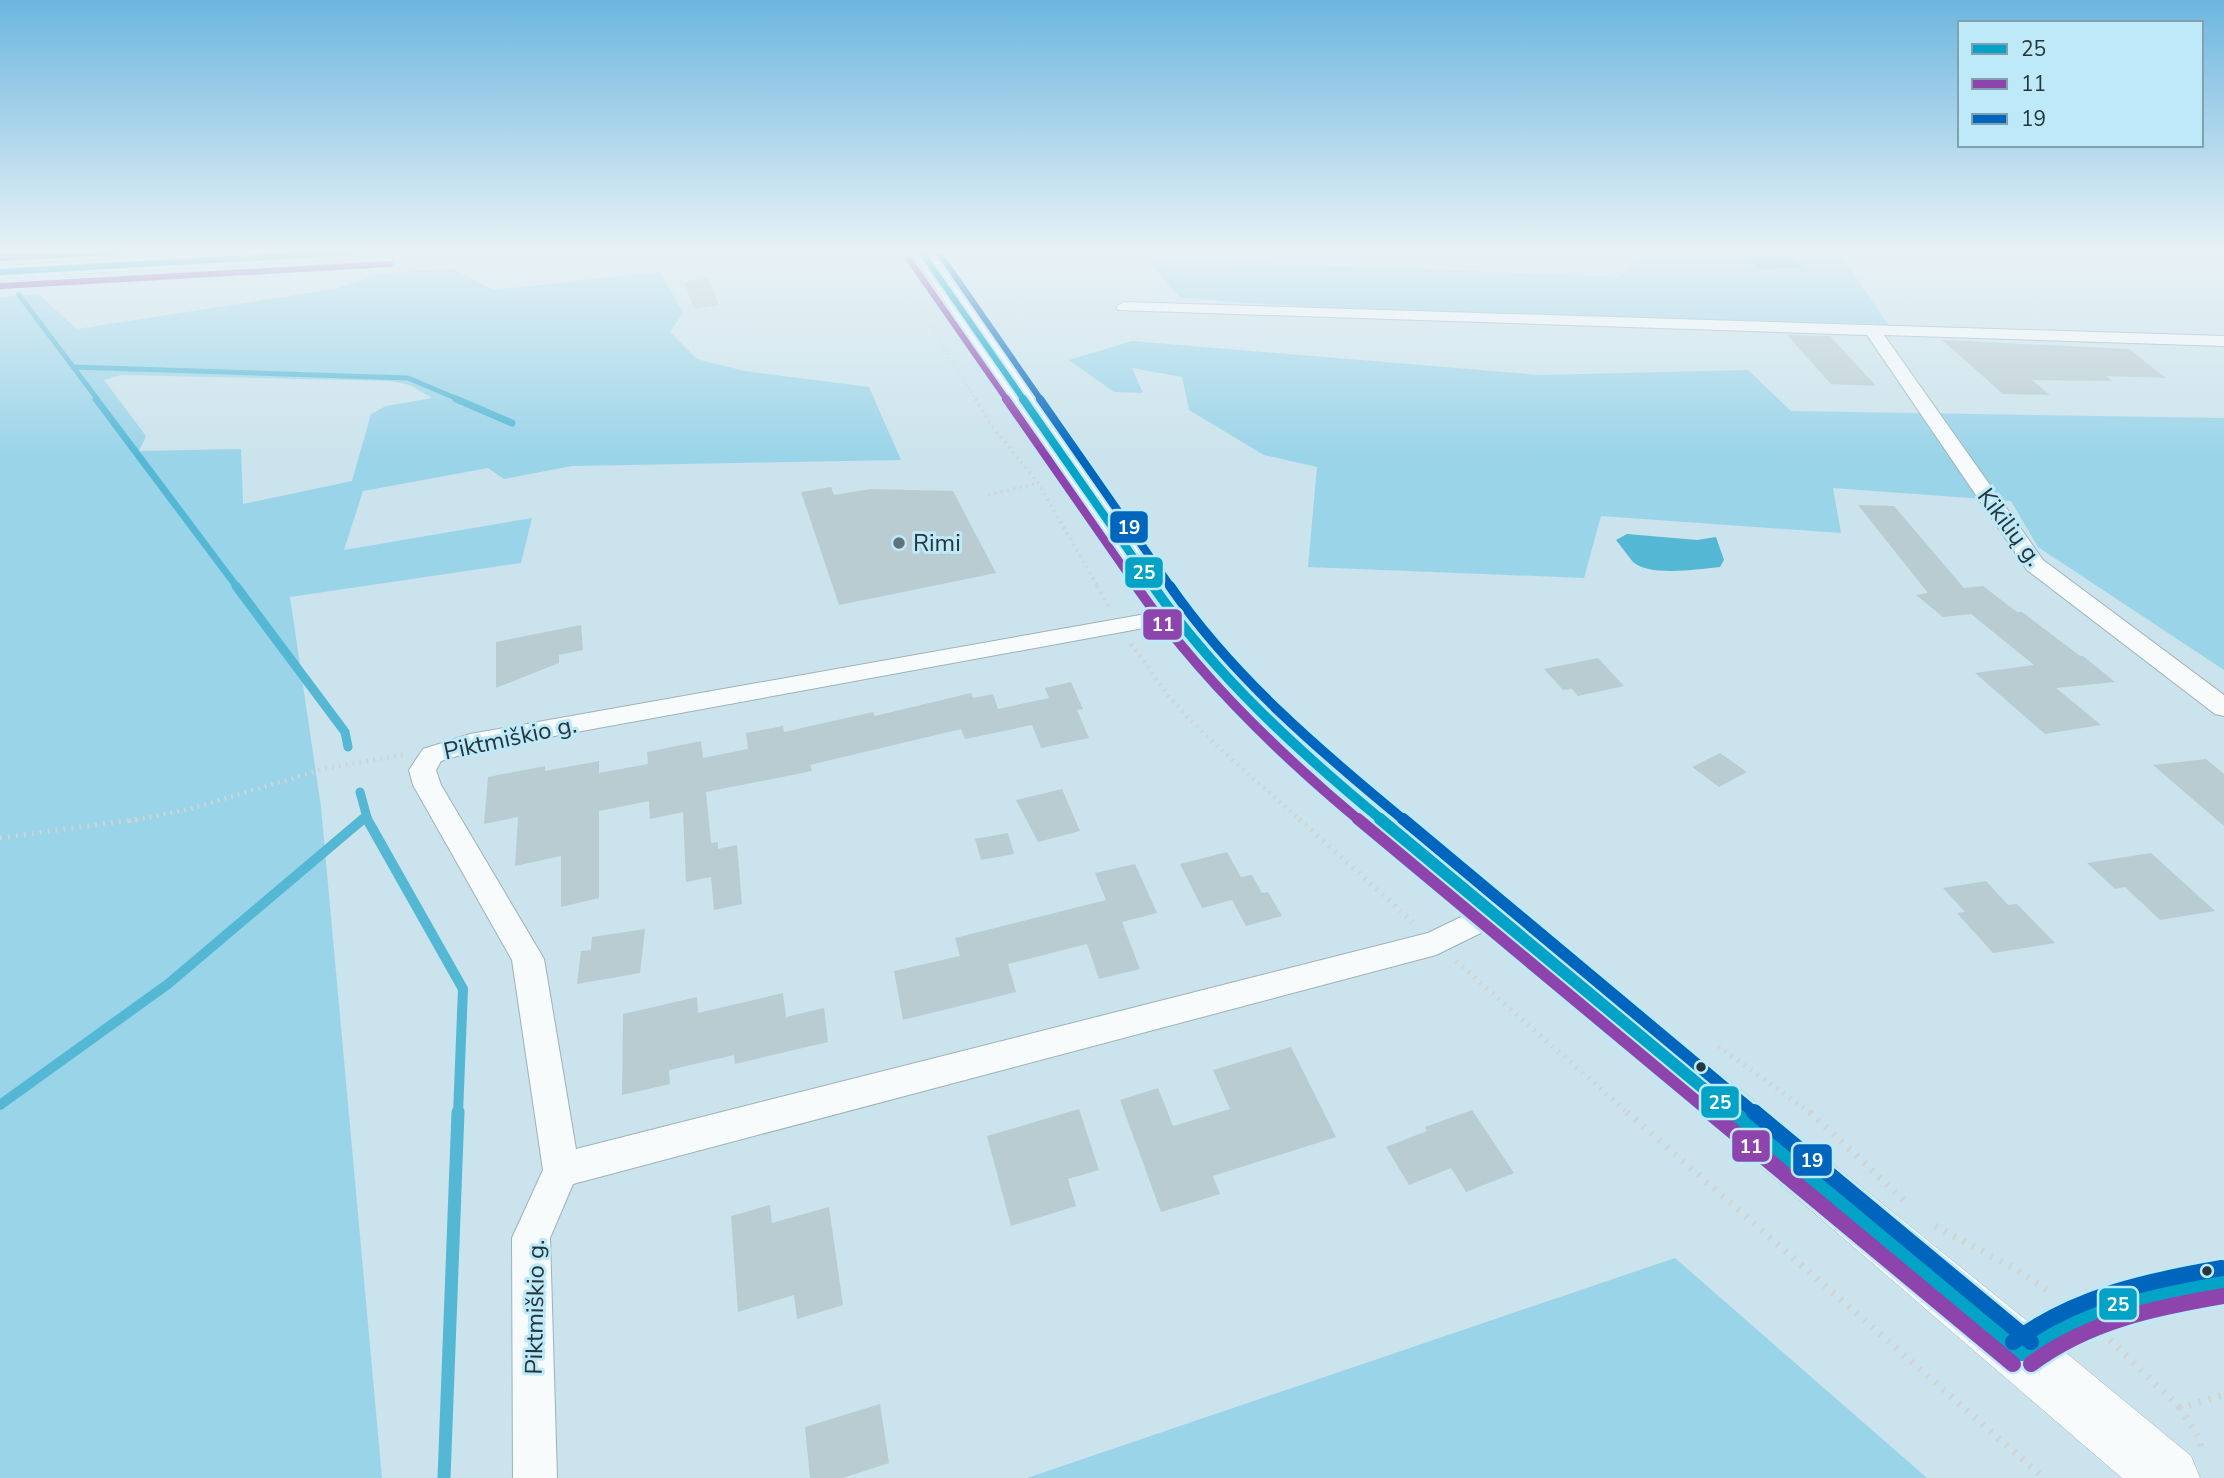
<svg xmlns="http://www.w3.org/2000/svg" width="2224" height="1478" font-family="'Nunito Sans',sans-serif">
  <rect width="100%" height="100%" fill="#cbe3ec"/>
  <path fill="#9ad4e8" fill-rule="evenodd" d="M1644 250H1838L1888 325 1323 308 1181 298 1145 258 1619 277Z
    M453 269 493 290 660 272 683 313 670 332 697 359 745 371 869 387 901 460 572 466 504 479 488 468 363 491 344 550 532 518 521 563 290 597 321 807 382 1478H0V297L38 294 77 329 335 289 384 273ZM121 375 390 381 410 385 432 398 386 406 371 414 352 481 243 504 241 449 139 451 146 436 104 380Z
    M1132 341 1540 375 1748 370 1791 411 2224 418V670L2038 547 2011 501 1833 488 1841 533 1601 516 1584 578 1308 567 1317 467 1264 455 1189 410 1182 377 1132 368 1143 393 1114 392 1069 360Z
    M1675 1258 1927 1478H1027Z"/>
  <path fill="#54b8d5" d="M1747 251 1763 255H1791L1804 268 1757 269Z
    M1627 534 1697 540 1716 537 1724 560 1720 567C1700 569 1649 577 1633 562 1627 555 1622 547 1616 540Z"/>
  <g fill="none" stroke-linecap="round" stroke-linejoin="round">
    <path stroke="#54b8d5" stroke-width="5" d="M19 295 98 400
      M73 367 408 378 460 400"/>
    <path stroke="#54b8d5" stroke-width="7" d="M96 399 237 587
      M456 399 512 423"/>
    <path stroke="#54b8d5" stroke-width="9" d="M236 586 345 732 348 747
      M360 792 368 821
      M361 821 366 817"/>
    <path stroke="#54b8d5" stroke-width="10" d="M367 819 463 989 458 1114
      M0 1105 168 984 363 819"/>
    <path stroke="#54b8d5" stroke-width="13" d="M444 1478 458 1112"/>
  </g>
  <path fill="#b9ccd2" d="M708 278 719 305 694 309 684 282Z
    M1787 335 1830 336 1876 386 1831 384Z
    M1942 340 2129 349 2166 378 2106 376 2112 381 2032 380 2050 395 2003 394Z
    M831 487 834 495 871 489 953 491 996 573 839 605 801 492Z
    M1858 505 1894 506 1964 588 1983 586 2017 612H2022L2080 656H2083L2115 682 2056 688 2101 725 2045 734 1975 673 2034 665 1971 614 1943 617 1916 595 1928 593Z
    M581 625 583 650 559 655V663L496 688V642Z
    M1598 658 1624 686 1578 696 1572 689 1563 690 1544 669Z
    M1071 682 1083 709 1077 710 1089 738 1041 748 1032 725 965 739 961 729 810 765 812 771 706 792 711 843 718 842V849L737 845 742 904 714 910 711 877 686 882 683 812 650 819 649 801 599 811V898L561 907V856L515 866 518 817 484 824 488 777 545 766V771L599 761V773L648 764 647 752 701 741 703 758 748 749 746 733 783 726 784 732 873 712 875 716 971 693 973 698 993 694 998 709 1049 698 1045 688Z
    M1720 753 1747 772 1719 787 1692 767Z
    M2206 759 2224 774V826L2153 765Z
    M1062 789 1080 831 1038 842 1016 800Z
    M1008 833 1014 854 981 860 975 839Z
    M1227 852 1241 877 1252 875 1262 893 1268 892 1282 916 1246 926 1232 900 1202 908 1180 864Z
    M2151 853 2215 911 2160 920 2125 887 2115 889 2087 863Z
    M1135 864 1157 913 1122 922 1140 969 1099 979 1087 944 1008 964 1016 992 903 1020 894 971 960 956 955 938 1106 900 1095 873Z
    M1986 881 2008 905 2017 904 2055 943 1993 953 1957 913 1965 912 1943 888Z
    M645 929 640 973 577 984 581 951 591 950 592 937Z
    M783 993 786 1017 824 1008 828 1042 735 1064 734 1055 669 1070 670 1084 622 1095 623 1014 697 997 698 1013Z
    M1291 1047 1336 1137 1213 1176 1220 1194 1161 1212 1120 1100 1158 1088 1173 1126 1230 1109 1213 1070Z
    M1079 1109 1099 1170 1068 1179 1076 1206 1011 1226 987 1136Z
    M1472 1110 1514 1173 1466 1192 1451 1168 1409 1185 1386 1147 1427 1131 1425 1127Z
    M770 1205 772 1223 829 1207 843 1305 797 1319 794 1295 738 1312 731 1216Z
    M880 1404 889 1463 843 1478H810L805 1427Z"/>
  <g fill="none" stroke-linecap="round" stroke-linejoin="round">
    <g stroke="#9eb2b8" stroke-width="2">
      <path id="street" d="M1124 302 2224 336V346L1884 335 2043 560 2224 695V716L2215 714 2027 570 1867 335 1118 310 1116 307Z
        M1174 609 1182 611 1186 616 1182 621 473 751 441 761 436 770 441 785 544 959 576 1149 1428 933 1494 901 1505 905 1509 913 1505 921 1436 955 573 1184 550 1238 557 1478H513L512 1238 543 1170 512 960 413 785 409 770 423 749 470 734Z
        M2224 1262V1302C2177 1310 2125 1316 2082 1336 2060 1347 2044 1364 2022 1374L2007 1368 2001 1353C2026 1293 2166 1272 2224 1262Z"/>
    </g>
    <g stroke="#9eb2b8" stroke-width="1">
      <path id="secondary" d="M284 250H399L396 254 389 256 0 278V266Z
        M910 250H930L1186 609C1236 670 1292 724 1353 776L2042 1333 2191 1456 2200 1478H2122L1281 754 1220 691 1162 623Z"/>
    </g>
    <path stroke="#ced5d7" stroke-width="2.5" stroke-dasharray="1 3.5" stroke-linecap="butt" d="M884 250 976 400
      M1852 250 1881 271 1921 313
      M405 264 687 250"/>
    <path stroke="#ced5d7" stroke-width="3.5" stroke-dasharray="2 4.5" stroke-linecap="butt" d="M975 399 992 426 1038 483 1098 587
      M988 495 1038 483"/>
    <path stroke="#ced5d7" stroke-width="4.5" stroke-dasharray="2 5" stroke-linecap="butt" d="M1097 586 1109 607
      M1131 644 1171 699 1206 736 1301 821
      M129 821 190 809 327 768 403 755"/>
    <path stroke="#ced5d7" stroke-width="5" stroke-dasharray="2 6" stroke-linecap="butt" d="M1299 819 1413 922
      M0 838 138 819
      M1456 961 1629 1114
      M1718 1046 1812 1114"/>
    <path stroke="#ced5d7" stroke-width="7" stroke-dasharray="2.5 8" stroke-linecap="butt" d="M1627 1112 2044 1478
      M1810 1112 1907 1203
      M1935 1226 2012 1267 2052 1293
      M2110 1340 2180 1408
      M2201 1446 2198 1436 2180 1408 2224 1395"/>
    <use href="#street" fill="#f7fbfc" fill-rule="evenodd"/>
    <use href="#secondary" fill="#f7fbfc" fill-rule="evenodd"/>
    <g stroke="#bee9f9" stroke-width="10">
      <path id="bus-1-far4" d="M920 250 1024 400
        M0 272 389 250"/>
    </g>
    <g stroke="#bee9f9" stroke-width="12">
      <path id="bus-1-far3" d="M1023 399 1154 587"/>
    </g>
    <g stroke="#bee9f9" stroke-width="16">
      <path id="bus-1-far2" d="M1153 586C1216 676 1298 751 1383 821"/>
    </g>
    <g stroke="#bee9f9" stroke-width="18">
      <path id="bus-1-far1" d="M1380 819 1734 1114"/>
    </g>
    <g stroke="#bee9f9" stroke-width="21">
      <path id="bus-1" d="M1732 1112 2022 1353
        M2022 1353C2083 1308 2151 1294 2224 1282"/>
    </g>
    <g stroke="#bee9f9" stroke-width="10">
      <path id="bus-2-far4" d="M908 258 1007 400
        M1 286 390 264"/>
    </g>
    <g stroke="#bee9f9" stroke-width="12">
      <path id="bus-2-far3" d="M1006 399 1137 587"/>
    </g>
    <g stroke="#bee9f9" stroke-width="16">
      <path id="bus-2-far2" d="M1136 586C1198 675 1277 752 1360 821"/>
    </g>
    <g stroke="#bee9f9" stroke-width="18">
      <path id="bus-2-far1" d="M1358 819 1712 1114"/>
    </g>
    <g stroke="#bee9f9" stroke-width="21">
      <path id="bus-2" d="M1710 1112 2013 1364
        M2031 1364C2089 1321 2154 1308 2224 1296"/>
    </g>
    <g stroke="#bee9f9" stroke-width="10">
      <path id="bus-3-far4" d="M937 250 1041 400
        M0 258 145 250"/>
    </g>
    <g stroke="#bee9f9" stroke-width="12">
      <path id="bus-3-far3" d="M1040 399 1171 587"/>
    </g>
    <g stroke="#bee9f9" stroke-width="16">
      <path id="bus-3-far2" d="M1170 586C1233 677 1320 751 1405 821"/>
    </g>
    <g stroke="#bee9f9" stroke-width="18">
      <path id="bus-3-far1" d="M1403 819 1756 1114"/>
    </g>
    <g stroke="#bee9f9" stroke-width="21">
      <path id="bus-3" d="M1754 1112 2031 1342
        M2013 1342C2076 1296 2146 1281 2222 1268"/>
    </g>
    <use href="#bus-1-far4" stroke="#02a3c7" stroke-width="6"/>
    <use href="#bus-1-far3" stroke="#02a3c7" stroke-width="8"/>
    <use href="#bus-1-far2" stroke="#02a3c7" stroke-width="10"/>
    <use href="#bus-1-far1" stroke="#02a3c7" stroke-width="12"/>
    <use href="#bus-1" stroke="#02a3c7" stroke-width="16"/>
    <use href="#bus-2-far4" stroke="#8e44ad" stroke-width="6"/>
    <use href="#bus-2-far3" stroke="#8e44ad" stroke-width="8"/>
    <use href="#bus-2-far2" stroke="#8e44ad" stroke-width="10"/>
    <use href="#bus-2-far1" stroke="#8e44ad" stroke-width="12"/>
    <use href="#bus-2" stroke="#8e44ad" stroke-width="16"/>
    <use href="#bus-3-far4" stroke="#0065bd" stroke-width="6"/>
    <use href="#bus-3-far3" stroke="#0065bd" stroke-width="8"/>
    <use href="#bus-3-far2" stroke="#0065bd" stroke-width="10"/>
    <use href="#bus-3-far1" stroke="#0065bd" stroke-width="12"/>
    <use href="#bus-3" stroke="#0065bd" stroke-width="16"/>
  </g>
  <linearGradient id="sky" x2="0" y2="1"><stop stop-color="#6db6e0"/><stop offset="0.55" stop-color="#e8f2f6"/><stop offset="1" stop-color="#e8f2f6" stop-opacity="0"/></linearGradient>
  <rect width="2224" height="457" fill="url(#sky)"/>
  <circle fill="#5f737a" stroke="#bee9f9" stroke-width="2.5" cx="899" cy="543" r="7"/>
  <g fill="#25363c" stroke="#bee9f9" stroke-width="2.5">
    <circle cx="1701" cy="1067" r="6"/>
    <circle cx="2207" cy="1271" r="6"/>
  </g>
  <g text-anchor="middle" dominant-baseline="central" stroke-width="6" stroke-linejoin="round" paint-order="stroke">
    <g font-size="24" fill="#25363c" stroke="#bee9f9">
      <text transform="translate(2010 527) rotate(53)">Kikilių g.</text>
      <text transform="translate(510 738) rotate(-12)">Piktmiškio g.</text>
      <text transform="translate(535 1307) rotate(-89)">Piktmiškio g.</text>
    </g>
    <g font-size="24" fill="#25363c" stroke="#bee9f9" text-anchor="start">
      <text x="913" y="543">Rimi</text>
    </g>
  </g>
  <g stroke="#bee9f9" stroke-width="2.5">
    <rect x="1109" y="510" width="40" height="34" rx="7" fill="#0065bd"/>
    <rect x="1124" y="556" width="40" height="33" rx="7" fill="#02a3c7"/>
    <rect x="1142" y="608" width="41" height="33" rx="7" fill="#8e44ad"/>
    <rect x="1700" y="1085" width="40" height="34" rx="7" fill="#02a3c7"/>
    <rect x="1731" y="1129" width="40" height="34" rx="7" fill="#8e44ad"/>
    <rect x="1792" y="1143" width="41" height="34" rx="7" fill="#0065bd"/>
    <rect x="2098" y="1287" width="40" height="34" rx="7" fill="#02a3c7"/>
  </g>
  <g font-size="19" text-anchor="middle" font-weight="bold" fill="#fff">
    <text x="1129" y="534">19</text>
    <text x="1144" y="579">25</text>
    <text x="1163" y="631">11</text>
    <text x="1720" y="1109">25</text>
    <text x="1751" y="1153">11</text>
    <text x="1812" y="1167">19</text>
    <text x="2118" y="1311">25</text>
  </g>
  <rect x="1958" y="21" width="245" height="126" fill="#bee9f9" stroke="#81a1ad" stroke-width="2"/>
  <rect x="1972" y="44" width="35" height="10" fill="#02a3c7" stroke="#81a1ad" stroke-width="2"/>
  <text x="2021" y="56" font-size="21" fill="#25363c">25</text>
  <rect x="1972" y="79" width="35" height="10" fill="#8e44ad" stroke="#81a1ad" stroke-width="2"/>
  <text x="2021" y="91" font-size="21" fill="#25363c">11</text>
  <rect x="1972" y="114" width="35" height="10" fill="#0065bd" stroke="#81a1ad" stroke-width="2"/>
  <text x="2021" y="126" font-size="21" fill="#25363c">19</text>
</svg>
